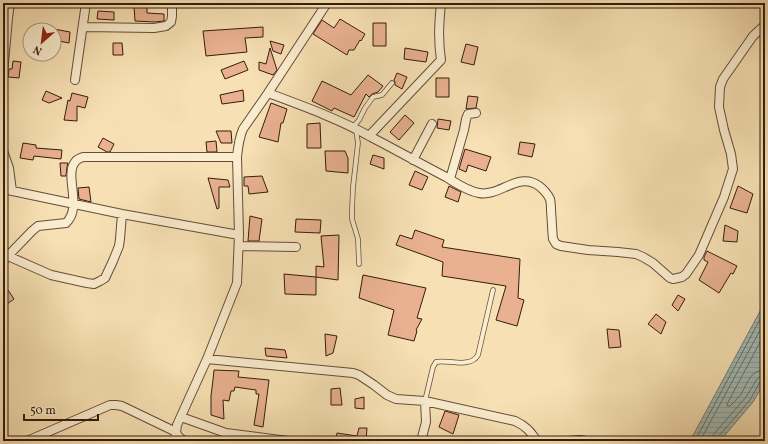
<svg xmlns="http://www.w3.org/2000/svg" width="768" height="444" font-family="Vollkorn,serif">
  <defs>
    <pattern id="water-rules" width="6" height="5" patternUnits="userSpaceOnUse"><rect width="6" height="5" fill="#a0bbb6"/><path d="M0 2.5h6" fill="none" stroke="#8aa09b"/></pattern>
  </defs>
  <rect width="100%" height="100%" fill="#f7e1b4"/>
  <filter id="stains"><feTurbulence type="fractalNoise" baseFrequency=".005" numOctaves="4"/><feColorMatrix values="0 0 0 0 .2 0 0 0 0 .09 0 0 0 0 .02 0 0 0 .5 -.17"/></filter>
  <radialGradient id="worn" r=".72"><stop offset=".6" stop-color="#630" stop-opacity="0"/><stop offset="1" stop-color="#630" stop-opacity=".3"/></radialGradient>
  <path fill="url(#water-rules)" stroke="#757b72" d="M765 302V382L753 402 720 441H690Z"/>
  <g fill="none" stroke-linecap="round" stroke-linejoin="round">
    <path stroke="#6a6c62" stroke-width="1" d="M765 333 727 404V406H730C734 402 738 398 741 394 748 383 750 370 765 370
      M695 441 765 310
      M700 441 765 321
      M712 441V437L714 434 746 397 757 379 761 376H765
      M717 441 718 437 750 400 760 382 762 381H765"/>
  </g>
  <path fill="#e9b190" stroke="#341c0d" d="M147 5V13L164 14V21L155 22 135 21 134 6Z
    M98 11 114 12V20L97 19Z
    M340 19 365 34 361 41 360 40 354 50H349L347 55 313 34 322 20 334 28Z
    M373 23H386V46H373Z
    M263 27V37L245 38 247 52 206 56 203 31Z
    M54 29 70 32 69 43 54 40Z
    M270 41 284 45 281 54 273 51Z
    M113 43H122L123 55H113Z
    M466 44 478 47 474 65 461 62Z
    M270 48 277 70 273 75 259 70V62L266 64Z
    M405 48 428 52 426 62 404 59Z
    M13 61 21 62 19 78 8 77 9 69H12Z
    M244 61 248 70 225 79 221 70Z
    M397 73 407 77 402 89 395 85V82L394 80Z
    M368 75 383 86 378 92 372 94 369 97 366 94 354 117 334 108 332 111 312 101 322 81 351 95Z
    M436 78H449V97H436Z
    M243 90 244 101 222 104 220 95Z
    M46 91 62 98 49 103 42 100Z
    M72 93 88 97 85 108 77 106V121L64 120 68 100 70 101Z
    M468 96 478 97 476 108 466 109Z
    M271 103 287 109 283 123H281L278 142 259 137Z
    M405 115 414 123 399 140 390 132Z
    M438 119 451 121 449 130 437 128Z
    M320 123 321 148H307V124Z
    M216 131H231L232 143H221Z
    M103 138 114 144 110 152H107L98 147Z
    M216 141 217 152H207L206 142Z
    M520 142 535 144 532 157 518 154Z
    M23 143 36 145V148L62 150 61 159 34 156 33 160 20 158Z
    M465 149 491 157 486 171 468 165 466 172 459 169Z
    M325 151H345L348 158V173L326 171Z
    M373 155 384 158V169L370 164Z
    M60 163H68L67 167 66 176H61Z
    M415 171 428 177 422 190 409 185Z
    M262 176 268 192 249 194 248 186H244V177Z
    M208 178 228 180 230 187H219V208L217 209Z
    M449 186 461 192 458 202 445 197Z
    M738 186 753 194 747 213 730 208Z
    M89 187 91 202 79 199 78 188Z
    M250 216 262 219 259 241H248Z
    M296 219 321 220 320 233 295 232Z
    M725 225 738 231 737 242 723 241Z
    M415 230 444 240 442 247 520 259 518 298 524 300 517 326 496 320 506 286 442 276 443 262 396 245 400 235 412 239Z
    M339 235 338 280 316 277V266L324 267 321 236Z
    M707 251 737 266 733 274 731 273 719 293 699 280 708 262 704 260V257Z
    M284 274 316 277V295L285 294Z
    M363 275 426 288 417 318 422 319 416 330 417 331 414 341 388 335 394 310 359 298Z
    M8 290 14 299 3 307V293Z
    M678 295 685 299 678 311 672 305Z
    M656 314 666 322 661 334 648 324Z
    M607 329 619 330 621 347 609 348Z
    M325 334 337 336 333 353 326 356Z
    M265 348 285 350 287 358 266 356Z
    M214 370 239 371 238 377 269 380 263 427 254 425 259 394H256V390L235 387 234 391H231L229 401 223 400 224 419 211 415V396L213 380Z
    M340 388 342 405H331V389Z
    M364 397V409L355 408V399Z
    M445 411 459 415 453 434 439 427Z
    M359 428H367L366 441H335L337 433 357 436Z"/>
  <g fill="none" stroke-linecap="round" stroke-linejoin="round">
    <g stroke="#654d37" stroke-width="5.5">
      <path id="service" d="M353 127 359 120 365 108 373 97 382 95 392 83
        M356 130 358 143 353 187 352 210V219L358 239 359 264
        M425 401 433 367 436 362C448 359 470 369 478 355L493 290"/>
    </g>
    <g stroke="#654d37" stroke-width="10">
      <path id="minor" d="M83 27 154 28 166 26 171 22 172 16V3
        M3 74 8 18 10 3
        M75 80 86 3
        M268 93C303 106 339 119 371 137 396 150 421 164 446 177 456 183 467 191 479 193 500 197 518 171 539 186 543 189 548 195 550 199 551 203 551 208 551 211 552 221 552 230 553 239L556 244 561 246 588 250 618 252 636 254 643 257 653 263 670 278 673 279 682 277 686 274 699 255 724 197 733 169 731 154 724 130 719 107 720 87 723 79 753 36 765 25
        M369 136 441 60C438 39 439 24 441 3
        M3 151 9 168 12 191
        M413 160 432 124
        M450 179 464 130 466 119 468 114 476 113
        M3 189 122 214 239 235
        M239 246 296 247
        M8 256 51 275 87 283 94 284 100 281 105 278 113 261 119 246 120 239 122 214
        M3 261 32 231 38 226 66 223C83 207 64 176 75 162 77 159 80 158 83 157H237
        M207 359 353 373 359 375 374 385 387 395 396 399 425 401 515 421C526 426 530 431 537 441
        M181 417 226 433 288 441
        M27 441 110 405H116L122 406 176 432 178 436 184 441
        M175 441 177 425 207 359 237 283 239 235 237 157C238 147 239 138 243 129L268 93 327 3
        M421 441 426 422 425 401
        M567 441 580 440 586 441"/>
    </g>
    <use href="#service" stroke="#faecce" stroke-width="4"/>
    <use href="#minor" stroke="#faecce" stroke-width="8"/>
  </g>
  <rect width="768" height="444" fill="none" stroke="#f7e1b4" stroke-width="16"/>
  <rect x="4" y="4" width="760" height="436" fill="none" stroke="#341c0d" stroke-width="2"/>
  <rect x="8" y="8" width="752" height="428" fill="none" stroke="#341c0d"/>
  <g transform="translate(42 42) rotate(208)"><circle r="19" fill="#faecce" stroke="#ab9981"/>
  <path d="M0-3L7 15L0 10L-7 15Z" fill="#8f2418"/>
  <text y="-6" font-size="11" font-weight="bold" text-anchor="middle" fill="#341c0d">N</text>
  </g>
  <path d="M24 414v6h74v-6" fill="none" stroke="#341c0d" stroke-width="2"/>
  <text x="30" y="414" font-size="12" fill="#341c0d" stroke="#faecce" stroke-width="3" paint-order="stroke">50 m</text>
  <rect width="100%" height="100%" filter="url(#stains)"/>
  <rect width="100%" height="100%" fill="url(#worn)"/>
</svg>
